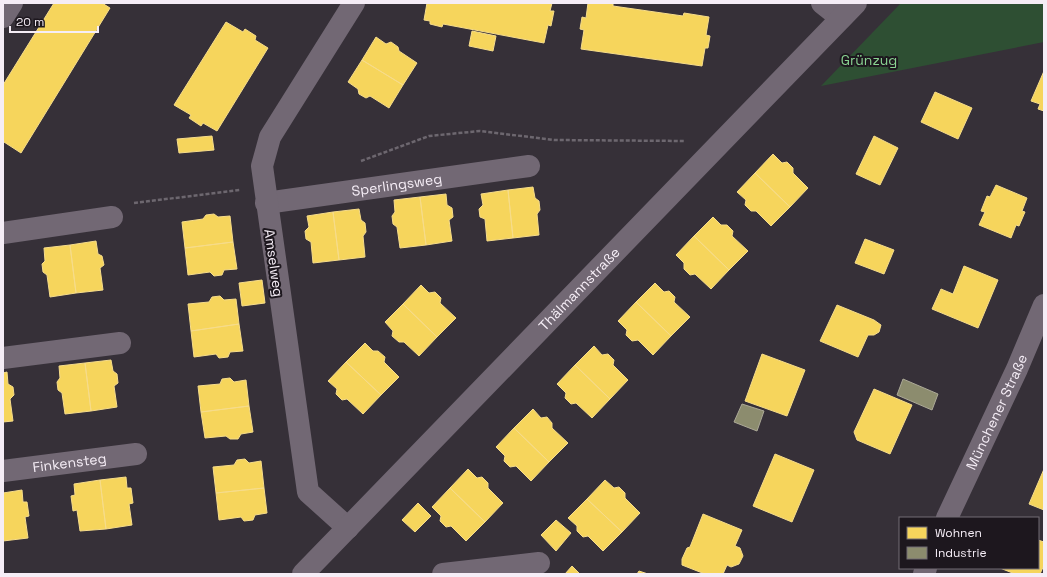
<svg xmlns="http://www.w3.org/2000/svg" width="1047" height="577" font-family="'Space Grotesk',sans-serif">
  <rect width="100%" height="100%" fill="#363038"/>
  <path fill="#2e4f33" d="M901 3H1044V42L821 86Z"/>
  <path fill="#f6d55c" stroke="#f6dc8a" d="M54 3H102L110 8 21 153 4 142 3 144V85Z
    M427 3H552L550 11H554L551 26 548 25 544 43 443 24 442 27 430 24V21L424 20Z
    M588 3H613V6L683 16 684 13 709 17 706 35 710 36 708 48H705L702 66 581 49 584 30 580 29 582 17 586 18Z
    M226 22 243 32 245 29 256 36 255 40 268 48 217 131 203 123 201 126 189 118 191 115 174 105Z
    M472 31 496 36 493 51 469 46Z
    M376 37 386 44 391 42 398 47 399 51 417 63 403 85 362 60Z
    M362 60 403 85 389 108 370 96 366 98 359 94 358 89 348 82Z
    M1044 71V111L1038 109 1040 104 1031 101Z
    M935 92 972 108 958 139 921 122Z
    M212 136 214 150 179 153 177 139Z
    M874 136 898 148 880 185 856 174Z
    M773 154 782 163 787 162 793 168V173L808 188 790 207 755 173Z
    M755 173 790 207 771 226 756 211H751L745 205 746 200 737 192Z
    M996 185 1027 198 1022 211 1025 212 1019 226 1016 225 1011 238 979 225 985 212 981 211 987 196 990 197Z
    M533 187 535 198 539 201 540 210 537 214 539 235 513 238 508 190Z
    M508 190 513 238 487 241 485 219 480 217 479 209 483 205 481 194Z
    M446 194 447 205 452 208 453 217 449 220 452 241 426 245 420 197Z
    M420 197 426 245 400 248 397 227 393 224 392 216 395 212 394 200Z
    M359 209 361 220 365 223 366 232 363 236 365 257 339 260 333 212Z
    M333 212 339 260 313 263 311 242 306 239 305 231 309 227 307 216Z
    M214 214 218 217 230 216 233 242 185 248 182 222 203 219 206 215Z
    M713 217 721 225H727L733 231 732 236 748 251 729 270 694 236Z
    M694 236 729 270 711 289 695 274 690 275 684 269V263L676 255Z
    M865 239 894 250 884 274 855 263Z
    M96 241 98 254 102 256 104 265 100 268 103 290 76 293 70 245Z
    M233 242 237 269 224 270 222 275 214 276 210 272 188 275 185 248Z
    M70 245 76 293 50 297 47 275 43 272 42 264 45 261 44 248Z
    M964 266 998 280 978 328 932 309 941 289 953 294Z
    M262 280 265 303 242 306 239 283Z
    M655 283 664 292 669 291 675 297 674 302 690 317 671 336 636 302Z
    M421 285 429 293 435 292 441 298 440 303 456 318 437 337 403 304Z
    M220 296 224 300 236 299 239 324 191 331 188 304 209 302 212 297Z
    M636 302 671 336 653 355 638 340 632 341 626 335 627 330 618 321Z
    M403 304 437 337 419 356 404 342H399L392 336 393 331 385 322Z
    M837 305 874 320 881 325 879 332 874 335H868L858 357 820 341Z
    M239 324 243 351 230 352 228 357 219 358 216 354 194 357 191 331Z
    M365 343 373 351H378L385 357 384 362 399 377 381 395 346 362Z
    M594 346 602 355 608 354 614 360 613 365 628 380 610 399 575 365Z
    M762 354 805 370 787 416 745 401Z
    M111 360 113 371 117 374 118 383 114 386 117 407 91 411 85 363Z
    M346 362 381 395 363 414 347 399 342 400 336 394 337 389 328 381Z
    M85 363 91 411 65 414 62 393 58 390 57 382 60 378 59 366Z
    M575 365 610 399 592 418 576 403 571 404 565 398 566 393 557 384Z
    M7 372 8 384 13 387 14 395 10 399 13 421 3 422V373Z
    M230 378 234 382 246 380 249 406 201 412 198 386 220 384 222 379Z
    M874 389 912 405 890 454 857 440 854 432Z
    M249 406 253 432 241 434 238 439H230L226 436 205 438 201 412Z
    M533 409 541 418 547 417 552 423V428L568 443 549 462 514 428Z
    M514 428 549 462 531 481 516 466 510 467 504 461 505 456 496 447Z
    M775 454 814 470 792 522 753 506Z
    M245 459 249 463 261 461 264 488 216 493 213 467 234 465 237 460Z
    M468 469 477 478 482 477 488 483V488L503 503 485 522 450 488Z
    M1044 469V510L1029 504Z
    M126 477 127 488H131L133 503 129 504 132 525 106 529 100 480Z
    M100 480 106 529 80 531 77 510 73 511 71 496 75 495 74 484Z
    M605 480 614 488 619 487 625 493V498L640 513 622 532 587 499Z
    M264 488 267 513 255 515 253 520 244 521 241 517 219 520 216 493Z
    M450 488 485 522 466 541 451 526 446 527 440 521 441 516 432 507Z
    M22 490 23 502H27L29 516 25 517 28 538 3 541V493Z
    M587 499 622 532 603 551 588 536 583 537 577 531V526L568 518Z
    M418 503 431 516 415 532 402 520Z
    M703 514 742 530 735 546 740 548 743 556 739 564 731 567 727 565 723 574H705L682 565V559L687 548 690 547Z
    M556 520 571 533 556 551 541 535Z
    M1038 540 1044 542V565L1040 574H1015L1000 568H1038Z
    M572 566 580 574H565Z
    M639 571 648 574H637Z"/>
  <path fill="#8c8c6e" stroke="#aca997" d="M903 379 938 394 932 410 897 395Z
    M742 404 764 411 757 431 734 422Z"/>
  <g fill="none" stroke-linecap="round" stroke-linejoin="round">
    <path stroke="#6d676f" stroke-width="2.5" stroke-dasharray="4 2" stroke-linecap="butt" d="M361 161 429 136 480 131 554 140 685 141
      M134 203 240 190"/>
    <g stroke="#726874" stroke-width="22">
      <path d="M822 3 841 18"/>
      <path d="M3 17 12 3"/>
      <path id="s1" d="M266 203 529 166"/>
      <path d="M3 233 112 217"/>
      <path d="M3 358 120 343"/>
      <path id="s2" d="M3 471 136 454"/>
      <path id="s3" d="M947 518 1017 369 1044 305"/>
      <path d="M348 528 308 492 262 166 270 137 354 3"/>
      <path id="s4" d="M303 574 856 3"/>
      <path d="M443 574 539 563"/>
      <path d="M924 574 926 568"/>
    </g>
  </g>
  <g text-anchor="middle" dominant-baseline="central" stroke-width="4" stroke-linejoin="round" paint-order="stroke">
    <g font-size="14" fill="#8ad392" stroke="#1d171e">
      <text x="869" y="60">Grünzug</text>
    </g>
    <g font-size="14" fill="#f5edf6" stroke="#1d171e">
      <text stroke="none"><textPath href="#s1" startOffset="132">Sperlingsweg</textPath></text>
      <text transform="translate(274 263) rotate(82)">Amselweg</text>
      <text stroke="none"><textPath href="#s4" startOffset="397">Thälmannstraße</textPath></text>
      <text stroke="none"><textPath href="#s3" startOffset="117">Münchener Straße</textPath></text>
      <text stroke="none"><textPath href="#s2" startOffset="67">Finkensteg</textPath></text>
    </g>
  </g>
  <rect width="1047" height="577" fill="none" stroke="#f5edf6" stroke-width="8"/>
  <rect x="899" y="517" width="140" height="52" fill="#1d171e" stroke="#736d74"/>
  <rect x="907" y="527" width="20" height="12" fill="#f6d55c" stroke="#736d74"/>
  <text x="935" y="537" font-size="12" fill="#f5edf6">Wohnen</text>
  <rect x="907" y="547" width="20" height="12" fill="#8c8c6e" stroke="#736d74"/>
  <text x="935" y="557" font-size="12" fill="#f5edf6">Industrie</text>
  <path d="M10 26v6h88v-6" fill="none" stroke="#f5edf6" stroke-width="2"/>
  <text x="16" y="26" font-size="12" fill="#f5edf6" stroke="#1d171e" stroke-width="3" paint-order="stroke">20 m</text>
</svg>
